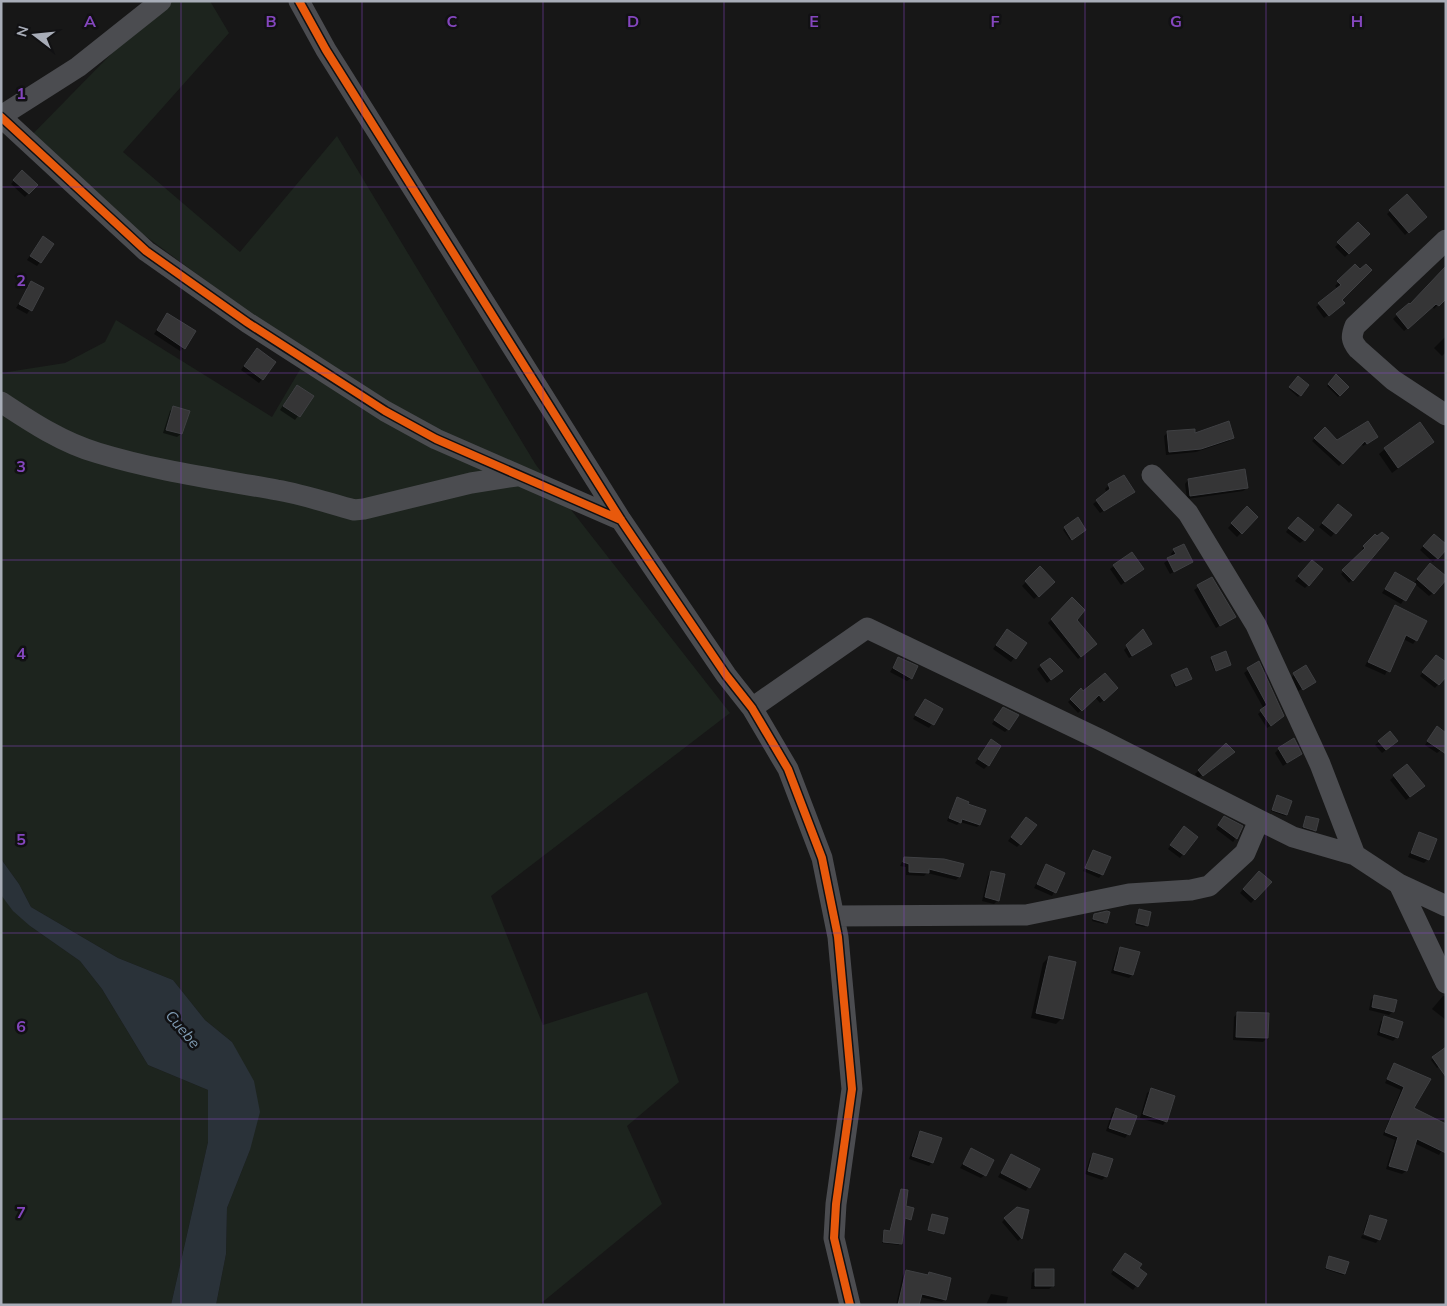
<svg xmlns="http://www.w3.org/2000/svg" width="1447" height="1306" font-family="Mulish,sans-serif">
  <rect width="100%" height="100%" fill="#171717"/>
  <path fill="#1d241e" d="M163 1H210L229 33 123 152 240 252 337 136 536 465 730 713 491 896 543 1025 647 992 679 1082 627 1126 662 1204 539 1305H216L226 1254 227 1208 250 1150 232 1042 205 1020 173 980 118 958 31 907 19 884 1 859V373L65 363 105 342 116 320 272 417 308 356 22 145Z
    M1 895 30 926 80 961 102 989 148 1065 208 1090V1142L171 1305H1Z"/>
  <path fill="#2a3239" d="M1 859 19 884 31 907 118 958 173 980 205 1020 232 1042 254 1081 260 1112 250 1150 227 1208 226 1254 216 1305H171L208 1142V1090L148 1065 102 989 80 961 30 926 13 911 1 895Z"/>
  <path fill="#0007" d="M22 172 36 185 25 197 11 184Z
    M1407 196 1425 216 1405 235 1387 214Z
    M1358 224 1368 234 1345 257 1335 247Z
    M40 242 53 245 37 266 27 260Z
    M1355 265 1340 306 1324 318 1316 307 1338 289 1335 286Z
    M32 283 43 289 27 314 16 308Z
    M1446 296 1434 309 1432 306 1404 331 1393 319 1408 304Z
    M168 314 184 348 180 351 154 334Z
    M1446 336V352L1442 356 1434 348Z
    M253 353 275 363 259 383 241 370Z
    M1336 376 1348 387 1338 397 1327 386Z
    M1298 378 1308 385 1298 397 1289 389Z
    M293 390 312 397 295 420 280 410Z
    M174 407 188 412 181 434 177 437 163 433 170 411Z
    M1325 429 1336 441 1377 437 1363 446 1361 443 1339 466 1312 441Z
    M1167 433 1232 437 1229 441 1196 452 1166 455 1164 436Z
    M1433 442 1392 473 1379 454 1385 449Z
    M1124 476 1129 495 1100 513 1093 504 1107 493 1105 489 1109 485Z
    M1188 480 1247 488 1243 491 1187 499 1185 484Z
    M1247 508 1256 517 1237 537 1228 528Z
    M1335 509 1350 515 1331 537 1319 527Z
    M1077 519 1083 531 1070 540 1063 530Z
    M1294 522 1304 540 1300 543 1286 532Z
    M1375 535 1387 539 1349 583 1341 574 1364 551 1362 549Z
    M1434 535 1446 548 1433 562 1420 550Z
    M1174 550 1191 562 1170 574 1164 563 1172 557 1171 554Z
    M1309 565 1308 585 1305 588 1295 581Z
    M1114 566 1142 569 1121 585 1110 569Z
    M1040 568 1053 582 1034 599 1022 586Z
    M1427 568 1433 593 1429 596 1414 583 1401 604 1382 593 1395 574 1413 584Z
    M1212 578 1235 616 1216 628 1194 590Z
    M1072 599 1075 619 1092 647 1078 659 1048 623Z
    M1395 606 1416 640 1413 644 1403 639 1385 675 1365 666Z
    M1143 631 1151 644 1129 658 1124 650Z
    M1004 634 1026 643 1011 662 993 649Z
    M1225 653 1229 666 1215 671 1210 660Z
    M899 658 911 678 907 681 890 672Z
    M1433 660 1446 675 1435 688 1420 676Z
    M1258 663 1279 720 1267 728 1258 714 1264 709 1244 673Z
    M1041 666 1062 671 1047 683 1037 669Z
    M1306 667 1312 683 1298 691 1290 678Z
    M1172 676 1190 679 1174 687Z
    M1117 688 1100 703 1095 697 1078 713 1068 702 1081 690 1083 693Z
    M925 700 941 710 929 728 913 719Z
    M1000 712 1008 729 1005 732 992 724Z
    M1434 732 1441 750 1437 753 1425 745Z
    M991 741 988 765 984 769 975 763Z
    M1379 742 1393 744 1382 753 1375 745Z
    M1226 745 1229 756 1198 778 1195 774Z
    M1279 749 1300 754 1283 766 1275 753Z
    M1407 765 1420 789 1406 800 1390 780Z
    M1277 797 1286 815 1285 816 1271 811Z
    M957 798 967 805 979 825 977 827 960 822 957 825 947 821Z
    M1307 817 1314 830 1313 831 1302 828Z
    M1023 822 1020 844 1017 847 1008 841Z
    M1221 822 1236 838 1233 842 1216 829Z
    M1181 832 1196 837 1180 858 1168 849Z
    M1419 834 1428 859 1424 863 1408 857Z
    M1093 851 1102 874 1099 878 1083 871Z
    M904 858 959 877 956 880 927 873 924 876 906 875V867L900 866Z
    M1046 866 1064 874 1052 896 1034 888Z
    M992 872 998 900 994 904 982 901 988 876Z
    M1259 872 1270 883 1251 903 1240 893Z
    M1140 910 1150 913 1145 927 1135 925Z
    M1108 913 1104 924 1092 921 1095 915Z
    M1121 948 1132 975 1129 978 1111 973 1117 952Z
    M1049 957 1062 1018 1056 1024 1031 1018 1043 963Z
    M1375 996 1393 1011 1389 1015 1369 1010 1371 1000Z
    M1443 996H1446V1020L1432 1009Z
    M1238 1013 1267 1038 1263 1042 1233 1040 1234 1017Z
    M1385 1018 1397 1037 1393 1041 1377 1035 1381 1021Z
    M1441 1052 1446 1062 1437 1068 1431 1060Z
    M1395 1064 1429 1080 1412 1109 1446 1144 1439 1155 1414 1143 1406 1171 1402 1174 1386 1169 1395 1140 1383 1135 1401 1090 1385 1083Z
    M1151 1090 1166 1121 1163 1125 1140 1118 1147 1093Z
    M1116 1110 1128 1134 1125 1138 1106 1131 1112 1113Z
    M920 1132 932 1162 929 1166 909 1159 917 1136Z
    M971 1150 985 1175 981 1178 960 1168Z
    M1094 1154 1106 1176 1102 1180 1085 1174 1090 1158Z
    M1011 1155 1038 1169 1026 1191 998 1177Z
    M901 1190 910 1219H903L899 1245 882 1243 883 1233 889 1232Z
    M1027 1211 1021 1238 1018 1241 1002 1222 1005 1219Z
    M932 1216 943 1233 942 1234 928 1231Z
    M1370 1216 1379 1238 1363 1233 1367 1220Z
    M1362 1235 1378 1240 1376 1243 1361 1238Z
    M1330 1257 1344 1274 1343 1275 1325 1269Z
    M1122 1258 1145 1274 1133 1290 1111 1274Z
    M1036 1270 1053 1286 1049 1289H1031L1032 1273Z
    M906 1271 926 1276 929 1273 945 1299 942 1302 920 1297 918 1305H896L903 1275Z
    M991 1294 1008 1297 1006 1305H986Z"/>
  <path fill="#353536" stroke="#3f4043" d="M22 170 38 185 29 194 13 180Z
    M1407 194 1427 217 1409 233 1389 210Z
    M1358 222 1370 234 1349 254 1337 242Z
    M43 236 54 244 41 263 30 256Z
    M1355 264 1360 269 1366 264 1372 270 1342 300 1345 303 1329 316 1318 303 1341 285 1337 281Z
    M1446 266V299L1439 306 1436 304 1408 329 1396 314 1409 303 1410 304Z
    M31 281 44 288 32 311 19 304Z
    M167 313 196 331 185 349 157 330Z
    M257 348 276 362 263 380 244 366Z
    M1336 374 1349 387 1340 396 1328 384Z
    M1298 376 1309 385 1301 396 1289 387Z
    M297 385 314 396 300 417 283 406Z
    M173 406 190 411 182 434 166 430Z
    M1229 421 1234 438 1201 449 1169 452 1167 431 1195 429V433Z
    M1368 421 1378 437 1367 444 1365 441 1343 464 1314 438 1325 427 1337 440Z
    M1420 422 1434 442 1398 468 1384 448Z
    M1245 469 1248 488 1190 496 1188 479Z
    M1124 475 1135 492 1104 511 1096 500 1110 489 1108 484Z
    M1338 504 1352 515 1336 534 1322 523Z
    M1247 506 1258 517 1242 534 1231 523Z
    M1078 517 1086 530 1072 540 1064 527Z
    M1298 517 1314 530 1305 541 1288 528Z
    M1382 532 1389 538 1353 581 1342 570 1365 548 1363 546 1375 534 1377 536Z
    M1434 534 1446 544V550L1438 559 1423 546Z
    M1184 544 1193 562 1174 572 1167 558 1176 554 1173 549Z
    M1132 552 1144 569 1125 582 1113 565Z
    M1312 560 1323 569 1309 586 1298 576Z
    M1430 563 1446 576V580L1434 594 1417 579Z
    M1040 566 1055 582 1039 597 1025 581Z
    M1395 572 1416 584 1406 601 1385 589Z
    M1212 577 1236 617 1220 626 1197 585Z
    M1072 597 1085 610 1077 620 1097 644 1081 657 1051 619Z
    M1395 605 1427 621 1417 641 1406 635 1390 672 1368 662Z
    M1007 629 1027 643 1016 659 996 645Z
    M1143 629 1152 644 1132 656 1126 645Z
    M1226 651 1231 665 1216 671 1211 657Z
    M1436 655 1446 662V677L1439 685 1422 672Z
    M898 657 918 666 912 679 893 668Z
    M1050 658 1063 671 1051 680 1040 665Z
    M1259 661 1284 716 1271 726 1260 710 1267 705 1247 668Z
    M1306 665 1316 682 1303 690 1293 673Z
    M1187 668 1192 679 1176 686 1171 675Z
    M1105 673 1118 688 1104 701 1099 695 1082 711 1070 699 1081 688 1083 691Z
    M925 699 943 709 934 725 915 715Z
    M1003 707 1019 715 1009 730 994 720Z
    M1437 726 1446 733V754L1427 741Z
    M1390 731 1398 741 1386 750 1378 741Z
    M1294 738 1302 754 1287 763 1278 748Z
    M991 739 1001 746 989 766 978 759Z
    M1226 743 1235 752 1203 776 1198 770Z
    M1407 764 1425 786 1410 797 1393 775Z
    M1277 795 1292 801 1287 815 1272 810Z
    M957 797 969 802 968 804 986 810 980 825 962 819 961 823 949 818Z
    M1224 816 1243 826 1237 839 1218 825Z
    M1306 816 1319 819 1316 831 1303 827Z
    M1026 817 1037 825 1021 845 1011 837Z
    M1184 826 1198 837 1184 855 1170 845Z
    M1419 832 1437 839 1429 860 1411 853Z
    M1093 850 1111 857 1103 875 1085 868Z
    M904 857 944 859 964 864 960 877 929 869V873L909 872V864L903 862Z
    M1046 864 1065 873 1056 893 1037 884Z
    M991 871 1005 874 999 901 985 897Z
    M1259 871 1272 882 1255 900 1243 889Z
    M1139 909 1151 912 1148 926 1136 923Z
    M1107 911 1110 912 1107 923 1093 919 1094 914Z
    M1120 947 1140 952 1133 975 1114 970Z
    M1049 956 1076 962 1063 1019 1036 1013Z
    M1374 995 1397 1000 1394 1012 1372 1007Z
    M1237 1012 1269 1013 1268 1038 1236 1037Z
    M1384 1016 1403 1022 1398 1038 1380 1032Z
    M1446 1047V1077L1432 1057Z
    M1394 1063 1431 1079 1414 1108 1446 1124V1153L1417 1139 1407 1171 1389 1166 1398 1137 1385 1132 1404 1087 1387 1079Z
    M1151 1088 1175 1096 1167 1122 1143 1114Z
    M1116 1108 1137 1116 1130 1135 1109 1128Z
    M920 1131 942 1138 933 1163 912 1156Z
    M971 1148 994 1160 986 1176 963 1164Z
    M1093 1153 1113 1159 1107 1177 1088 1171Z
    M1011 1154 1040 1169 1030 1188 1001 1173Z
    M901 1189 908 1190 906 1206 914 1208 911 1220 905 1218 902 1244 883 1242 884 1230 890 1231Z
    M1017 1207 1029 1210 1022 1239 1004 1218Z
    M932 1214 948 1218 944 1234 928 1230Z
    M1370 1215 1387 1220 1380 1240 1364 1234Z
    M1125 1253 1142 1264 1139 1268 1147 1274 1138 1287 1113 1270Z
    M1329 1256 1349 1262 1345 1274 1326 1268Z
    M1035 1269H1054V1286H1035Z
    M906 1270 928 1275 929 1272 951 1278 946 1300 922 1294 919 1305H898Z"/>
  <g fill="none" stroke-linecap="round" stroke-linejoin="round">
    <path stroke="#4b4c50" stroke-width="21" d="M299 1 326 50 621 520 726 675 752 708 788 769 822 858 838 937 852 1089 836 1204 834 1238 850 1305
      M1 116 78 67 161 1
      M1 117 146 251 248 323 385 411 436 439 621 520
      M1446 240 1355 326C1351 336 1351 341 1358 349L1393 380 1446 415
      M1 402C31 422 63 443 98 453 157 471 217 479 277 490 302 494 328 503 354 510L364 509 471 483 516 476
      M1152 475 1188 513 1256 625 1320 764 1355 855 1399 884 1446 983
      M752 708 867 628 1101 740 1293 837 1355 855
      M1399 884 1446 906
      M834 916 1026 915 1129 894 1191 890 1209 886 1245 853 1259 820"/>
    <g stroke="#111113" stroke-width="11">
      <path id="cycleway" d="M299 1 326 50 621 520 726 675 752 708 788 769 822 858 838 937 852 1089 836 1204 834 1238 850 1305
        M1 117 146 251 248 323 385 411 436 439 621 520"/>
    </g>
    <use href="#cycleway" stroke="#e8590c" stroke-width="8"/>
  </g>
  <path fill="none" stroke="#8446be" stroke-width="1" stroke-opacity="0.55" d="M181 1V1305M362 1V1305M543 1V1305M724 1V1305M904 1V1305M1085 1V1305M1266 1V1305M1 187H1446M1 373H1446M1 560H1446M1 746H1446M1 933H1446M1 1119H1446"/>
  <g text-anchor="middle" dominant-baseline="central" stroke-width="5" stroke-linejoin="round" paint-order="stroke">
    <g font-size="15" font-style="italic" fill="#7f9bb3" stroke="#111113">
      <text transform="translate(183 1029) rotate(50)">Cuebe</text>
    </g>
  </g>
  <g font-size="16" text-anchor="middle" font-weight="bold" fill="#8446be" stroke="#111113" stroke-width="5" stroke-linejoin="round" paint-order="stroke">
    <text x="90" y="27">A</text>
    <text x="271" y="27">B</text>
    <text x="452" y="27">C</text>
    <text x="633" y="27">D</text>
    <text x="814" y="27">E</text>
    <text x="995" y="27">F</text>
    <text x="1176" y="27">G</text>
    <text x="1357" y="27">H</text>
    <text x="21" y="99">1</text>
    <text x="21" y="286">2</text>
    <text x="21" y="472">3</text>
    <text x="21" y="659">4</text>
    <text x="21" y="845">5</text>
    <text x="21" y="1032">6</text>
    <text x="21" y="1218">7</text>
  </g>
  <rect width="1447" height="1306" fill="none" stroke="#a8adb8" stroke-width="5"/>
  <g transform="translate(35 35) rotate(286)" stroke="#111113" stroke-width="4" paint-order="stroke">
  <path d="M0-4L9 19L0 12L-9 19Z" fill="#a8adb8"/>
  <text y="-8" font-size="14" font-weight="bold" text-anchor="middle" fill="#a8adb8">N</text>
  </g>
</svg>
